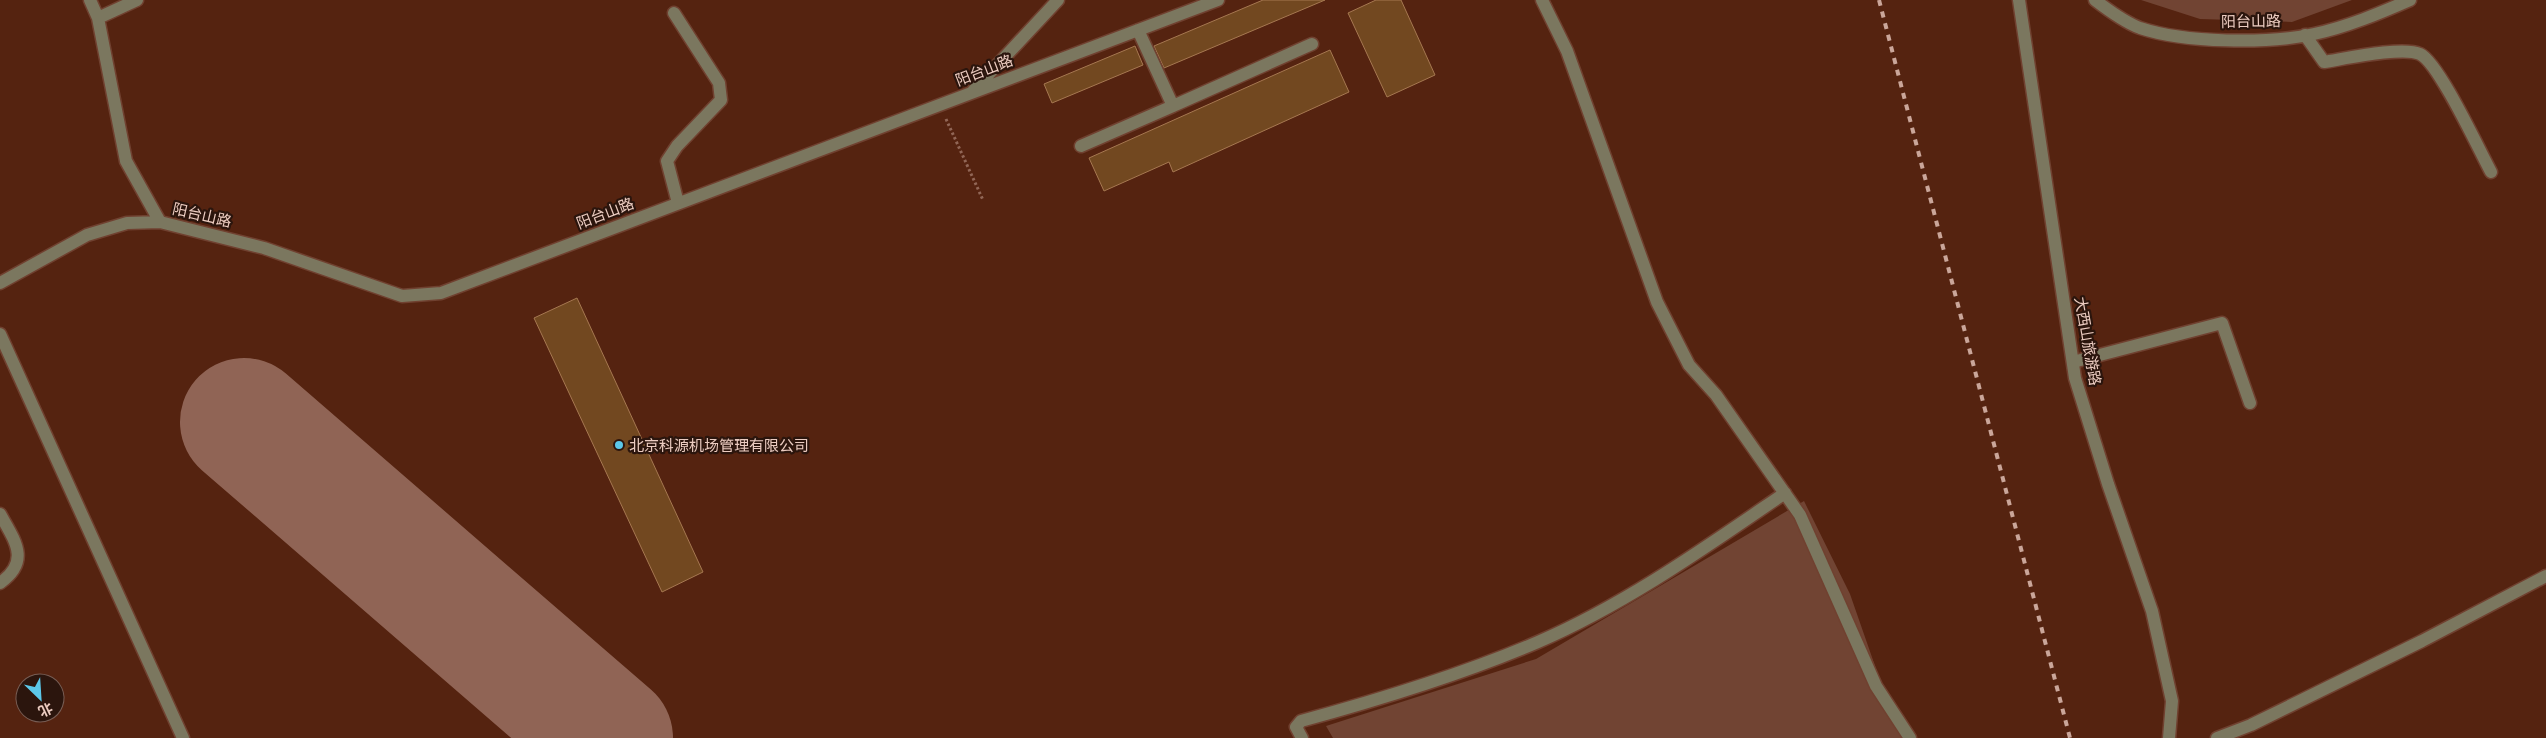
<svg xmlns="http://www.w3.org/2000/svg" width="2546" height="738" font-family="Montserrat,'Noto Sans SC',sans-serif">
  <rect width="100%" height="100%" fill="#552310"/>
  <path fill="#714433" d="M2141 0H2352L2292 22 2200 19Z
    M1804 501 1850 594 1882 686 1917 738H1333L1326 726 1536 659Z"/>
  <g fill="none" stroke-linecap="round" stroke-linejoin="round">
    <path stroke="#906455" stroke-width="128" d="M244 422 609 738"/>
  </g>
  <path fill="#724820" stroke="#a67851" d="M1263 0H1325L1164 68 1154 46Z
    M1376 0H1401L1435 75 1387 97 1348 13Z
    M1135 46 1143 65 1052 103 1044 84Z
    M1330 50 1349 92 1173 172 1169 162 1104 191 1089 158Z
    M577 298 703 572 662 592 534 318Z"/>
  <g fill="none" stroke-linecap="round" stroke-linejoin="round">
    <g stroke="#704130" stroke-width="15">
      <path id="minor" d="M90 0 98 18
        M137 0 98 18 126 161 160 222
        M1542 0 1567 51 1657 302 1689 365 1716 395 1800 515 1876 686 1910 738
        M2019 0 2075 378 2108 484 2152 611 2172 701 2169 738
        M2095 0C2108 10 2124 22 2140 28 2185 43 2268 44 2314 34 2347 27 2380 13 2410 0
        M674 13 719 83 721 100 677 146 667 161 678 203
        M1138 30 1173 106 1312 44
        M2305 35 2324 62C2344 59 2402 46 2420 54 2439 63 2479 150 2491 172
        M973 91 1058 0
        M1081 146 1173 106
        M0 283 87 235 127 223 160 222 264 248 402 296 441 293 1218 0
        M0 334 183 738
        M2073 362 2222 323 2250 403
        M0 514C15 541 31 561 0 583
        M1302 738 1296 727 1301 721C1382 699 1461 675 1538 642 1626 604 1706 547 1785 493
        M2217 738 2251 725 2422 641 2546 576"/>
    </g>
    <path stroke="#916656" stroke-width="3" stroke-dasharray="2.5 2.5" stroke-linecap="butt" d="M946 119 983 200"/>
    <use href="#minor" stroke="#7b775f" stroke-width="12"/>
    <path stroke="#caa69a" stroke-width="4" stroke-dasharray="6 6" stroke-linecap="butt" d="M1879 0 2070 738"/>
  </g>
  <circle fill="#5cc7e8" stroke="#2b150d" stroke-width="2" cx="619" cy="445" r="5"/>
  <g text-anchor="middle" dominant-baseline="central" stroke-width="4.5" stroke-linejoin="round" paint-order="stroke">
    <g font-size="15" fill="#ecccc1" stroke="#2b150d">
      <text transform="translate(2251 21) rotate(-1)">阳台山路</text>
      <text transform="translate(984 70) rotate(-21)">阳台山路</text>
      <text transform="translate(605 213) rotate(-21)">阳台山路</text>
      <text transform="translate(202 215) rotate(13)">阳台山路</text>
      <text transform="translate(2088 341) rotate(80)">大西山旅游路</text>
    </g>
    <g font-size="15" fill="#ecccc1" stroke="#2b150d" text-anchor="start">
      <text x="629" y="445">北京科源机场管理有限公司</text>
    </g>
  </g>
  <g transform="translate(40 698) rotate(155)"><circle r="24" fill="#2b150d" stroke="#785e55"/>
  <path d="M0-4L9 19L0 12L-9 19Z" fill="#5cc7e8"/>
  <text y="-8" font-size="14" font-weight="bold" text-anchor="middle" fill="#ecccc1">北</text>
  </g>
</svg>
